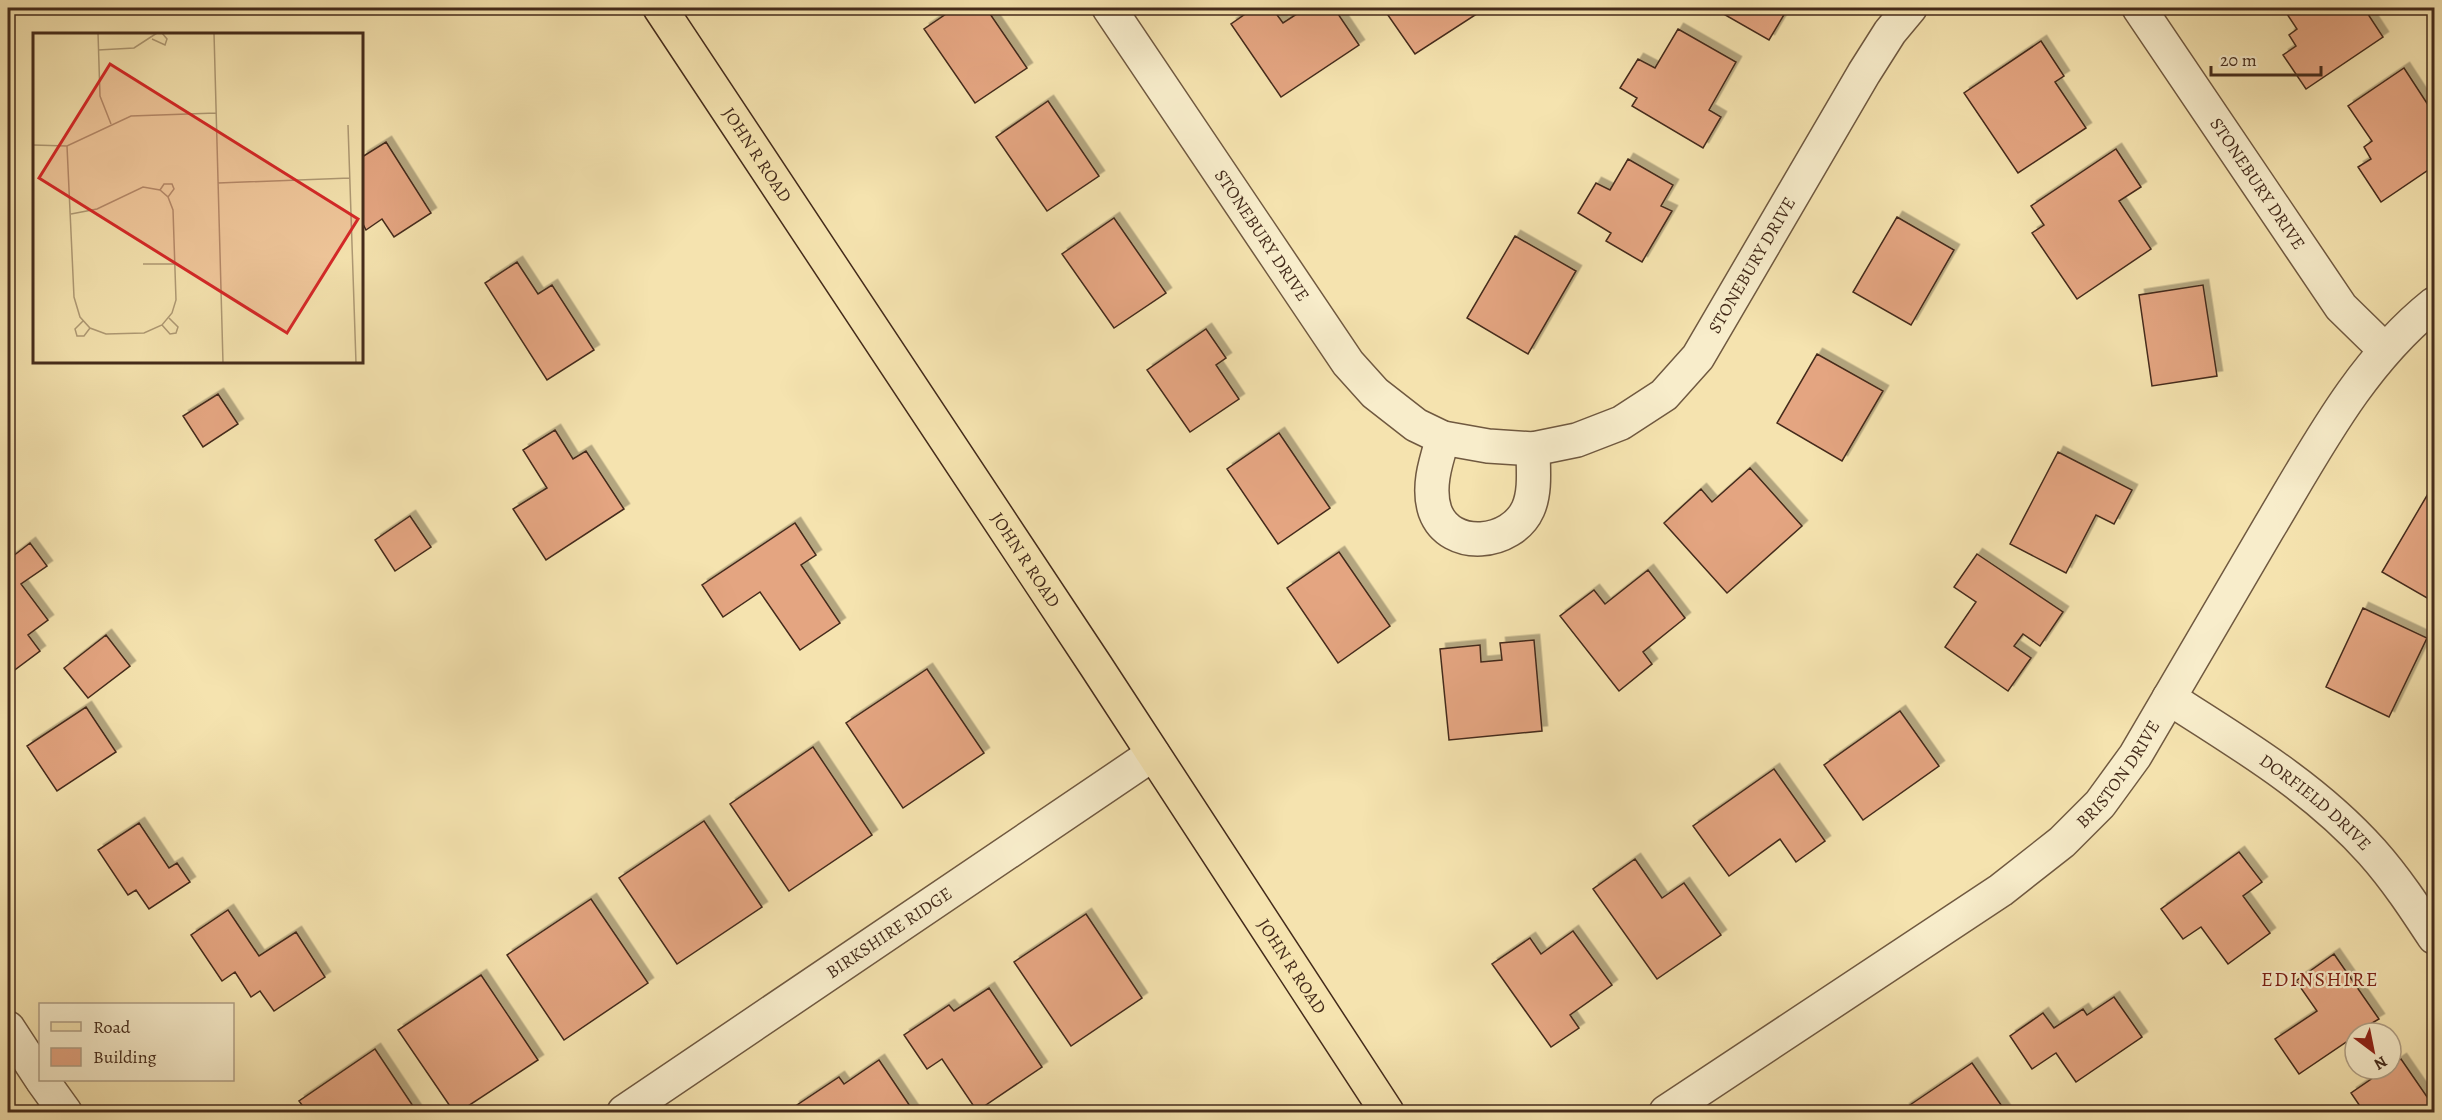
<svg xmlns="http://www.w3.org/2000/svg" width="2442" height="1120" font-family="Alegreya,serif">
  <defs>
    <filter id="shadow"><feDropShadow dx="5.5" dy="-5.5" stdDeviation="0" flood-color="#0004"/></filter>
  </defs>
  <rect width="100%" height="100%" fill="#f5e3af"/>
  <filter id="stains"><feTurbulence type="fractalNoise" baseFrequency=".00333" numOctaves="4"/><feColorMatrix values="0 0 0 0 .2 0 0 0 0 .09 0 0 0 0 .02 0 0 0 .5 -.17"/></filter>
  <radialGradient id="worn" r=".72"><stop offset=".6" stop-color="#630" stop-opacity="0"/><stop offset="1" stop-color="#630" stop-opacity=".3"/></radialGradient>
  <path fill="#e4a581" stroke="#442b1b" stroke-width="1.5" filter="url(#shadow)" d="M955 8H986L1027 68 975 103 924 29Z
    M1254 8H1272L1283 23 1306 8H1334L1359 45 1281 97 1231 24Z
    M1383 8H1486L1415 54Z
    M1713 8H1788L1769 40Z
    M2283 8H2364L2383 37 2306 89 2283 55 2296 46 2289 35 2297 29Z
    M1678 29 1736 62 1709 110 1721 117 1703 148 1632 106 1637 98 1620 88 1638 59 1655 68Z
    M2041 41 2064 76 2055 82 2086 128 2018 173 1964 93Z
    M2404 68 2434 114V166L2381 202 2358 167 2371 159 2364 147 2372 141 2348 106Z
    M1048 101 1099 176 1047 211 996 137Z
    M386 142 431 213 394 237 382 219 366 230 362 222V157Z
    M2116 149 2141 187 2119 201 2151 249 2077 299 2032 233 2044 225 2031 206Z
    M1628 159 1673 185 1661 206 1672 211 1642 262 1606 241 1611 233 1578 213 1596 183 1610 190Z
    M1897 217 1954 250 1911 325 1853 292Z
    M1114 218 1166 293 1114 328 1062 254Z
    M1515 236 1576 271 1528 354 1467 318Z
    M517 262 538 294 552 285 594 350 547 380 485 283Z
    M2203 285 2217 376 2152 386 2139 295Z
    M1206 329 1226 358 1216 365 1239 399 1190 432 1147 370Z
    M1817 354 1883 391 1842 461 1777 423Z
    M218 394 238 424 203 447 183 416Z
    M555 430 573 459 586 451 624 509 546 560 513 509 547 488 523 450Z
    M1279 433 1330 508 1278 544 1227 469Z
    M2058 452 2132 490 2114 524 2096 515 2066 573 2010 544Z
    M1750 468 1802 526 1727 593 1664 523 1701 489 1712 502Z
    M2432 487 2434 489V602L2382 572Z
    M410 516 431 547 395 571 375 540Z
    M795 523 816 555 801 565 840 623 800 650 760 592 723 617 702 585Z
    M30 543 47 566 21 584 48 620 28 635 40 651 8 675V560Z
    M1339 552 1390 626 1338 663 1287 588Z
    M1977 554 2063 612 2040 646 2023 634 2014 646 2031 658 2008 691 1945 647 1976 602 1954 587Z
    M1648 570 1685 618 1643 652 1652 664 1619 691 1560 616 1594 590 1605 604Z
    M2363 608 2427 638 2389 717 2326 687Z
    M106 635 130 666 88 698 64 668Z
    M1534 640 1542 731 1449 740 1440 649 1480 645 1481 662 1502 660 1500 643Z
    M927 669 984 753 903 808 846 723Z
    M86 707 116 752 57 791 27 746Z
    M1900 711 1939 766 1863 820 1824 765Z
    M813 747 872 835 789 891 730 804Z
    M1774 769 1825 841 1796 862 1780 839 1729 876 1693 826Z
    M704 821 762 907 677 964 619 878Z
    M139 823 169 868 177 863 190 882 149 909 136 890 128 895 98 850Z
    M2239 852 2262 882 2243 896 2270 933 2228 964 2201 927 2183 939 2161 909Z
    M1635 859 1662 898 1684 883 1721 935 1657 979 1593 889Z
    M591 899 648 983 564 1040 507 955Z
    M228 910 259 956 296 932 325 977 274 1011 260 991 251 997 235 972 222 981 191 935Z
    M1086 914 1142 998 1071 1046 1014 962Z
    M1573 931 1612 985 1570 1015 1579 1028 1551 1047 1492 964 1530 938 1541 954Z
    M2334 954 2379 1019 2355 1033V1036L2299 1074 2275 1039 2317 1011 2296 981Z
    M481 975 538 1060 459 1112H454L398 1030Z
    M989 988 1042 1067 977 1111 942 1059 927 1069 904 1035 949 1005 954 1011Z
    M2114 997 2142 1037 2076 1082 2056 1053 2032 1069 2010 1036 2043 1013 2054 1028 2083 1009 2087 1015Z
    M375 1049 417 1112H307L299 1101Z
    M2401 1059 2434 1107V1112H2364L2351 1093 2386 1069H2391V1066Z
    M879 1060 914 1112H797L794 1107 839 1077 844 1084Z
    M1972 1063 2006 1112H1907L1904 1109Z"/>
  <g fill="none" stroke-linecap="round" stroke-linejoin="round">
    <g stroke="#705940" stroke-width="36">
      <g id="minor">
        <path id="s1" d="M1109 8 1348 363 1375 393 1416 425 1443 438 1488 446 1533 449 1577 440 1621 423 1664 395 1698 357 1864 73 1890 32 1910 8"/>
        <path id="s2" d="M2139 8 2341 307 2385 350"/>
        <path d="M1443 438C1436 461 1427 487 1435 511 1450 552 1512 545 1528 509 1536 491 1533 468 1533 449"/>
        <path id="s3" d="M2169 698C2241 744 2315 788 2372 852 2396 879 2415 908 2434 937"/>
        <path d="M8 1028 40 1077"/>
        <path d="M42 1080 65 1112"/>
        <path id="s4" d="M624 1112 1153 754"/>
        <path id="s5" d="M1666 1112 2001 890 2062 842 2100 804 2135 756C2179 680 2224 605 2268 529 2316 449 2360 363 2434 304"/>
      </g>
    </g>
    <g stroke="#442b1b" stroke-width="36">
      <g id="major">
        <path id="s6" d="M660 8 1096 666 1387 1112"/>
      </g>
    </g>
    <use href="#minor" stroke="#f8edcb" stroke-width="33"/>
    <use href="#major" stroke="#f5e3af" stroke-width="33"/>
  </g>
  <g text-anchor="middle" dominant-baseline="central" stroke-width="4.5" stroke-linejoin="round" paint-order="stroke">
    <g font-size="18" fill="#442b1b" stroke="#f8edcb">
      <text stroke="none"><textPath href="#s6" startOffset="176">JOHN R ROAD</textPath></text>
      <text stroke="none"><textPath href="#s2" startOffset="212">STONEBURY DRIVE</textPath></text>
      <text stroke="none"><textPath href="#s1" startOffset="274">STONEBURY DRIVE</textPath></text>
      <text stroke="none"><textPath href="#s1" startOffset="942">STONEBURY DRIVE</textPath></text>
      <text stroke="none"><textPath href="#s6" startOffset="662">JOHN R ROAD</textPath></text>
      <text stroke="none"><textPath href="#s5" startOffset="568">BRISTON DRIVE</textPath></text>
      <text stroke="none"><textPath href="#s3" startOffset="180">DORFIELD DRIVE</textPath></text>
      <text stroke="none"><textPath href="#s4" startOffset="320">BIRKSHIRE RIDGE</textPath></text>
      <text stroke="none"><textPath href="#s6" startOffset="1148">JOHN R ROAD</textPath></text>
    </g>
    <g font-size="20" letter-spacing="1.5" fill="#7a1f14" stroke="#f8edcb">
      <text x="2320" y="979">EDINSHIRE</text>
    </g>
  </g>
  <g transform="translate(33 33)">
    <rect width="330" height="330" fill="#f5e3af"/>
    <path fill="none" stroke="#ae9974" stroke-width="1.5" d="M65 0 67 63 78 91M181 0 190 330M119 6 132 12 134 6 129 0M65 17 101 15 124 0M0 36V0M315 92 323 330M0 112 34 113 98 83 183 80M34 113 41 264 47 284 57 295 73 301 111 300 129 292 139 280 143 267 140 177 135 164 127 157 110 154 64 176 38 181M185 150 317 145M127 157 131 151H139L141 156 135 164M110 231H142M50 288 42 296 44 303H51L57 295M129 292 137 301 143 300 145 294 136 285"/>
    <path fill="#d62828" fill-opacity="0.15" stroke="#d62828" stroke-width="3" d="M77 31 325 186 254 300 6 145Z"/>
    <rect width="330" height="330" fill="none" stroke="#442b1b" stroke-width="3"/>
  </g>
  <rect width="2442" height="1120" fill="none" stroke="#f5e3af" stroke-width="30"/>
  <rect x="9" y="9" width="2424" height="1102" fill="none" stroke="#442b1b" stroke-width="3"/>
  <rect x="15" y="15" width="2412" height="1090" fill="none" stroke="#442b1b" stroke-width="1.5"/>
  <rect x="39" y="1003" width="195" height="78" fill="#f8edcb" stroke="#b09f85" stroke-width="1.5"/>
  <rect x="51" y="1022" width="30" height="9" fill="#f5e3af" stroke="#b09f85" stroke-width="1.5"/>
  <text x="93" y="1033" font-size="18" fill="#442b1b">Road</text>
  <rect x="51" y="1048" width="30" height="18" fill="#e4a581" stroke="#b09f85" stroke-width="1.5"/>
  <text x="93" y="1063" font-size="18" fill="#442b1b">Building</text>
  <g transform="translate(2373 1051) rotate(148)"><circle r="28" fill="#f8edcb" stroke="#b09f85" stroke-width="1.5"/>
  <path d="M0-4.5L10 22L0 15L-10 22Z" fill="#8f2418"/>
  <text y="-9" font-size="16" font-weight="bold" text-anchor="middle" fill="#442b1b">N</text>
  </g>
  <path d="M2211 66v9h110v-9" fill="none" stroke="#442b1b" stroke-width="3"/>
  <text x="2220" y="66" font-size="18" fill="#442b1b" stroke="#f8edcb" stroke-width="4.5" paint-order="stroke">20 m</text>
  <rect width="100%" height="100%" filter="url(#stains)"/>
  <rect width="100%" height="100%" fill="url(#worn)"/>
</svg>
